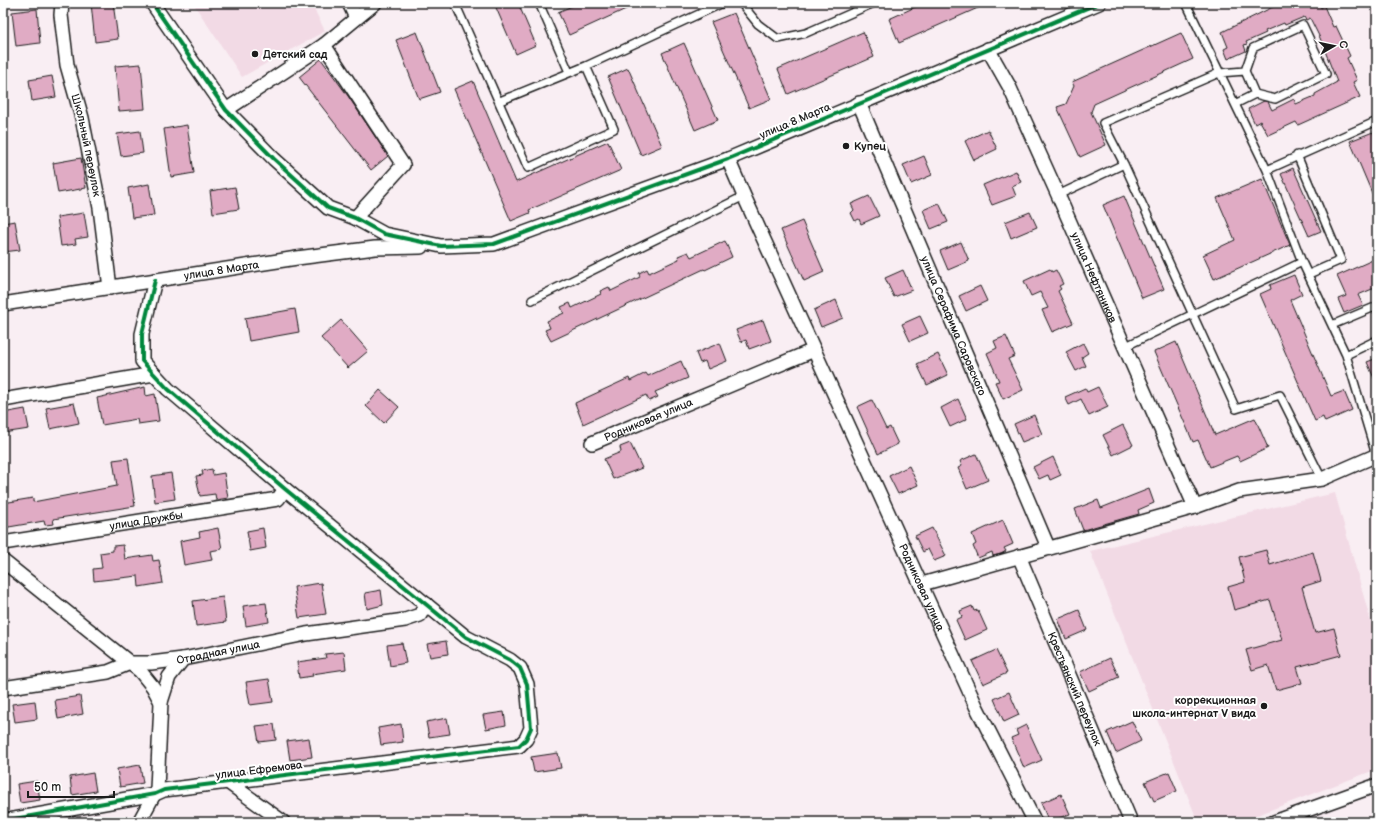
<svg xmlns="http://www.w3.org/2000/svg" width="1380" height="825" font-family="'Balsamiq Sans',sans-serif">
  <rect width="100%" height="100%" fill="#f9eef3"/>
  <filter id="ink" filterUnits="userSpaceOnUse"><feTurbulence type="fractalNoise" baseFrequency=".025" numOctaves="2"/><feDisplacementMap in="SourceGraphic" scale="8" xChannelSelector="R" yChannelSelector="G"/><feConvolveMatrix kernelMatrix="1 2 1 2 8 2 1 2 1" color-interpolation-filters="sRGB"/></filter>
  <g filter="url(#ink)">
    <path fill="#f2dae5" d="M193 3H311L325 31 242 77Z
      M1335 493 1377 644V769L1239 822H1198L1090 551Z"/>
    <path fill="#e0abc4" stroke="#1c1c1c" d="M91 3H113L118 39 95 42Z
      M494 3H518L536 45 516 54Z
      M579 3H639L569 35 558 12Z
      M924 3H989L899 43 889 19Z
      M1281 3H1319L1321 8 1324 6 1333 27 1336 26 1350 56 1347 58 1357 80 1353 82 1360 97 1298 125 1296 122 1268 135 1260 121 1255 124 1248 109 1264 101 1268 102 1272 110 1294 99 1296 104 1315 96V94L1337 82 1320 38 1310 18 1306 20 1304 17 1285 25 1284 23 1265 31 1266 33 1246 42 1247 44 1244 45 1246 51 1228 59 1224 49 1228 47 1222 32Z
      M37 9 40 43 16 46 12 12Z
      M734 13 771 99 749 108 711 22Z
      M417 32 440 92 419 99 396 40Z
      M863 32 874 57 788 94 778 69Z
      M1181 33 1193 59 1094 104 1091 112 1106 145 1080 157 1057 107 1066 104 1074 86 1072 82Z
      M684 43 718 120 695 130 662 53Z
      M321 59 348 96 388 156 371 170 299 77Z
      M141 64 145 109 119 111 115 66Z
      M628 68 662 146 641 155 608 77Z
      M52 76 56 97 32 101 29 80Z
      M473 81 516 182 608 141 621 170 529 210 530 213 511 221 454 89Z
      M187 125 194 173 171 177 164 129Z
      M988 130 997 149 974 160 965 141Z
      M140 131 143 153 121 156 117 134Z
      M1373 132 1377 141V205L1350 141Z
      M924 156 932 175 911 184 903 165Z
      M81 158 86 188 58 193 53 163Z
      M1293 168 1321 231 1309 236 1281 174Z
      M1016 171 1021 182 1012 186 1016 196 992 205 983 185Z
      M1262 179 1290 245 1214 279 1203 255 1235 240 1217 198Z
      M149 184 154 215 132 218 128 188Z
      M235 187 239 209 213 213 210 191Z
      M869 196 879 216 861 224 859 219 855 221 851 213 854 210 851 204Z
      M1124 196 1164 289 1142 298 1103 205Z
      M939 203 948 222 931 229 923 210Z
      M1030 212 1037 227 1011 238 1005 222Z
      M84 213 88 237 75 239 76 244 61 246 57 217Z
      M15 221 20 250 3 252V223Z
      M802 221 824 272 804 281 781 230Z
      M725 241 732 257 705 270 704 269 551 341 545 330 550 328 547 321 564 313 561 307 570 303 572 308 601 294 600 291 609 287 611 291 640 277 639 273 647 269 649 273 679 259 678 256 688 252 691 257Z
      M961 242 969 261 948 270 940 251Z
      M1377 258V287L1358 295 1363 305 1344 313 1338 299 1346 296 1337 276Z
      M1050 269 1052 272 1056 270 1063 284 1059 286 1061 289 1058 291 1073 323 1052 332 1042 310 1048 308 1040 292 1031 296 1024 281Z
      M903 270 912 290 894 297 885 278Z
      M1294 275 1302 294 1290 300 1331 396 1344 391 1352 410 1325 422 1323 417 1315 421 1260 294 1271 289 1270 285Z
      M980 286 987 301 966 311 959 296Z
      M836 300 843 318 821 327 814 310Z
      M295 309 299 332 249 341 245 318Z
      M920 316 928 333 910 341 902 324Z
      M341 320 368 351 348 368 321 338Z
      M763 320 771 341 749 349 746 340 741 342 736 330Z
      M1006 336 1015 356 1008 359 1023 390 1003 399 995 382 999 381 987 353 997 348 994 341Z
      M1176 342 1215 435 1255 418 1268 448 1240 461 1237 456 1210 467 1198 440 1193 442 1154 352Z
      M720 343 727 361 708 369 705 361 700 363 696 353Z
      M1083 343 1088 353 1082 357 1086 366 1076 371 1066 352Z
      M938 354 948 375 927 385 917 364Z
      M1377 358V385L1367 362Z
      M681 361 688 378 655 392 658 397 649 401 646 395 583 424 575 403 629 378 630 381 646 373 648 376Z
      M145 387 146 396 155 394 159 421 138 424 137 419 102 425 97 398Z
      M1098 387 1108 407 1089 416 1081 399 1069 405 1065 397 1085 388 1087 392Z
      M380 390 399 407 384 423 366 406Z
      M958 399 967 419 950 427 941 408Z
      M872 400 886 429 890 427 898 444 878 454 857 407Z
      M74 403 79 423 50 429 46 408Z
      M25 409 29 429 3 433V413Z
      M1034 415 1042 434 1022 442 1014 424Z
      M1123 425 1133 445 1113 455 1103 435Z
      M630 443 642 468 613 479 604 459 621 452 620 447Z
      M976 454 988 480 967 489 958 468 962 466 960 461Z
      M1053 457 1061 475 1050 480 1048 475 1039 479 1033 467Z
      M128 458 135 506 53 519 54 524 45 525 44 521 3 528V503L33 498V502L117 486 113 460Z
      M909 466 918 485 898 494 889 476Z
      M212 469 213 475 224 473 228 498 216 500 215 494 200 496 196 476 203 475 202 471Z
      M171 473 175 499 155 502 152 476Z
      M1149 489 1154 503 1138 510 1139 514 1083 530 1075 509 1098 500 1101 508Z
      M1003 520 1013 544 1004 548 1006 551 1001 554 993 556 992 552 978 558 973 546 976 544 972 534Z
      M218 528 222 549 210 551 212 560 184 565 180 541 200 537 199 532Z
      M263 528 266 548 250 551 247 531Z
      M932 528 946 556 934 561 928 549 923 552 915 536Z
      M123 545 125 559 152 555 153 561 159 560 163 583 139 587 138 576 94 581 93 569 102 568 100 553 113 551V546Z
      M1266 550 1270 565 1313 552 1321 581 1302 587 1315 633 1334 628 1341 655 1297 667 1302 683 1276 690 1268 665 1252 670 1246 650 1282 640 1270 600 1234 610 1228 587 1245 582 1239 557Z
      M321 583 326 614 299 618 294 587Z
      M381 590 383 605 367 609 365 593Z
      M223 597 226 622 196 626 193 601Z
      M266 603 269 622 246 626 243 606Z
      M972 606 974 611 978 610 987 630 965 640 956 620 962 617 960 611Z
      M1079 610 1087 630 1066 639 1058 619Z
      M446 641 448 654 430 657 427 644Z
      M402 643 406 663 390 666 387 645Z
      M996 650 1007 673 983 684 972 661Z
      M344 652 346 669 312 674 313 676 299 678 297 662 326 658 325 654Z
      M1110 658 1119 677 1089 691 1080 672Z
      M269 679 273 702 250 705 246 682Z
      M1009 692 1019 715 1004 722 994 699Z
      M80 696 83 714 58 719 55 700Z
      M35 701 37 719 15 722 12 704Z
      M504 712 506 725 486 729 483 715Z
      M447 718 450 734 429 737 426 722Z
      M1132 721 1141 741 1116 753 1107 732Z
      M274 724 276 740 259 742 256 726Z
      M401 724 403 742 381 745 378 728Z
      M1026 725 1042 760 1024 768 1011 738 1018 735 1016 730Z
      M309 738 312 757 290 760 287 741Z
      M558 753 561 768 534 772 531 757Z
      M140 765 143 783 120 787 117 769Z
      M1169 772 1177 791 1154 801 1145 782Z
      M93 773 96 791 72 795 70 777Z
      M37 781 40 800 20 803 17 784Z
      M1061 794 1070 814 1049 822 1041 803Z"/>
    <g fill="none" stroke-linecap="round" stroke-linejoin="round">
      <g stroke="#1c1c1c" stroke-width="10">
        <path id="lane" d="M455 3 528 168 614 129 586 66
          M539 3 569 72
          M741 3 758 24 778 39 806 33 874 3
          M1186 3 1267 170 1377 121
          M500 101 586 66 723 3
          M1235 104 1255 94
          M1297 155 1341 260 1309 274
          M1124 164 1236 409 1280 395 1322 479
          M1267 170 1302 262 1346 355 1376 455
          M1058 195 1124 164 1103 123 1219 73 1245 71 1253 48 1303 25 1326 74 1275 99 1255 94 1245 71
          M532 300 744 196
          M1332 325 1377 306
          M1124 347 1302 262
          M1346 355 1377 340"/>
      </g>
      <g stroke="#1c1c1c" stroke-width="16">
        <g id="street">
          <path id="s1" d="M62 3 61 15 67 65 82 118 100 208 110 288"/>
          <path d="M152 3 226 110 274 159 328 208 355 218 384 234 441 246 494 244 728 159 1099 3"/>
          <path d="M349 3 356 18"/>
          <path d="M324 45 375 3"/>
          <path id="s2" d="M988 49 1009 86 1058 195 1195 507"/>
          <path id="s3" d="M859 103 1048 547"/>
          <path d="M226 110 324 45 403 165 355 218"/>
          <path id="s4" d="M728 159 744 196 976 706 1035 822"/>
          <path id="s5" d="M3 304 297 258 375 248 421 247"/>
          <path d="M3 400 154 374"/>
          <path id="s6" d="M592 443 814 350"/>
          <path id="s7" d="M3 543 278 499 285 489"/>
          <path id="s8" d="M1019 556 1131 822"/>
          <path d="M3 561 140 671 153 687 161 702 157 789 139 822"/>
          <path d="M922 584 1195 507 1239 491 1322 479 1377 455"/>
          <path id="s9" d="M3 688 108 672 130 663H151L183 659 306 634 405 620 420 615 426 604"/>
          <path d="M161 702 169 677 183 659"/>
          <path d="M229 783 283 822"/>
          <path d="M3 821 155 794 164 790 519 746 526 739 531 728 527 684 520 668 510 660 466 637 285 489 168 389 142 361V334L155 280"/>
          <path d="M1274 822 1377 785"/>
        </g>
      </g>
      <use href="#lane" stroke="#fff" stroke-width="7"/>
      <use href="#street" stroke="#fff" stroke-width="13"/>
      <g stroke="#fff" stroke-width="6">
        <path id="cycleway" d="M152 3 226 110 274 159 328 208 355 218 384 234 441 246 494 244 728 159 1099 3
          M3 821 155 794 164 790 519 746 526 739 531 728 527 684 520 668 510 660 466 637 285 489 168 389 142 361V334L155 280"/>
      </g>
      <use href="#cycleway" stroke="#00873e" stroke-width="4"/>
    </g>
  </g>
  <g fill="#1c1c1c" stroke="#fff" stroke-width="1.5">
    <circle cx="255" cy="54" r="4"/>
    <circle cx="846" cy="146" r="4"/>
    <circle cx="1264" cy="706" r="4"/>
  </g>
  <g text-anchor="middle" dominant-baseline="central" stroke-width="4" stroke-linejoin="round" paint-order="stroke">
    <g font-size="11" font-weight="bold" fill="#1c1c1c" stroke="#fff" text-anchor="start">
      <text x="263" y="54">Детский сад</text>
      <text x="854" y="146">Купец</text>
      <text x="1256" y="700" text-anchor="end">коррекционная<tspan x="1256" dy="13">школа-интернат V вида</tspan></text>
    </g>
    <g font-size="11" fill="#1c1c1c" stroke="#fff">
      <text transform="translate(795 121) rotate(-23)">улица 8 Марта</text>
      <text stroke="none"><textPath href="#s1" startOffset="145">Школьный переулок</textPath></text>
      <text stroke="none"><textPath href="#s5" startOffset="221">улица 8 Марта</textPath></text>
      <text stroke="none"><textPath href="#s2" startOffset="252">улица Нефтяников</textPath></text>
      <text stroke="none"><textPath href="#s3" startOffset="242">улица Серафима Саровского</textPath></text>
      <text stroke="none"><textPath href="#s6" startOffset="61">Родниковая улица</textPath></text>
      <text stroke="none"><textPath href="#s7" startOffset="145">улица Дружбы</textPath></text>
      <text stroke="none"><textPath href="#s4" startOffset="470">Родниковая улица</textPath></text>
      <text stroke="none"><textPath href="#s9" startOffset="219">Отрадная улица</textPath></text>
      <text stroke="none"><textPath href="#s8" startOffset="144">Крестьянский переулок</textPath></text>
      <text transform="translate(259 770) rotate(-7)">улица Ефремова</text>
    </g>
  </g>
  <rect width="1380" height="825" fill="none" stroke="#fff" stroke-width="16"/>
  <rect x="8" y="8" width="1364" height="809" fill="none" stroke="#1c1c1c" stroke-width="1.5" filter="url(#ink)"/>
  <g transform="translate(1334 46) rotate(81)" stroke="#ffffff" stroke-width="3" paint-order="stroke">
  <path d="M0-3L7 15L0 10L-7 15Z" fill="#1c1c1c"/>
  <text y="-6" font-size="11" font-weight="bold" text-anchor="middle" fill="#1c1c1c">С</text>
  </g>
  <path d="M28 791v6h86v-6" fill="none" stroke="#1c1c1c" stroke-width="2"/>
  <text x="34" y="791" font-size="12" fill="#1c1c1c" stroke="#ffffff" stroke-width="3" paint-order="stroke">50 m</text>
</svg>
